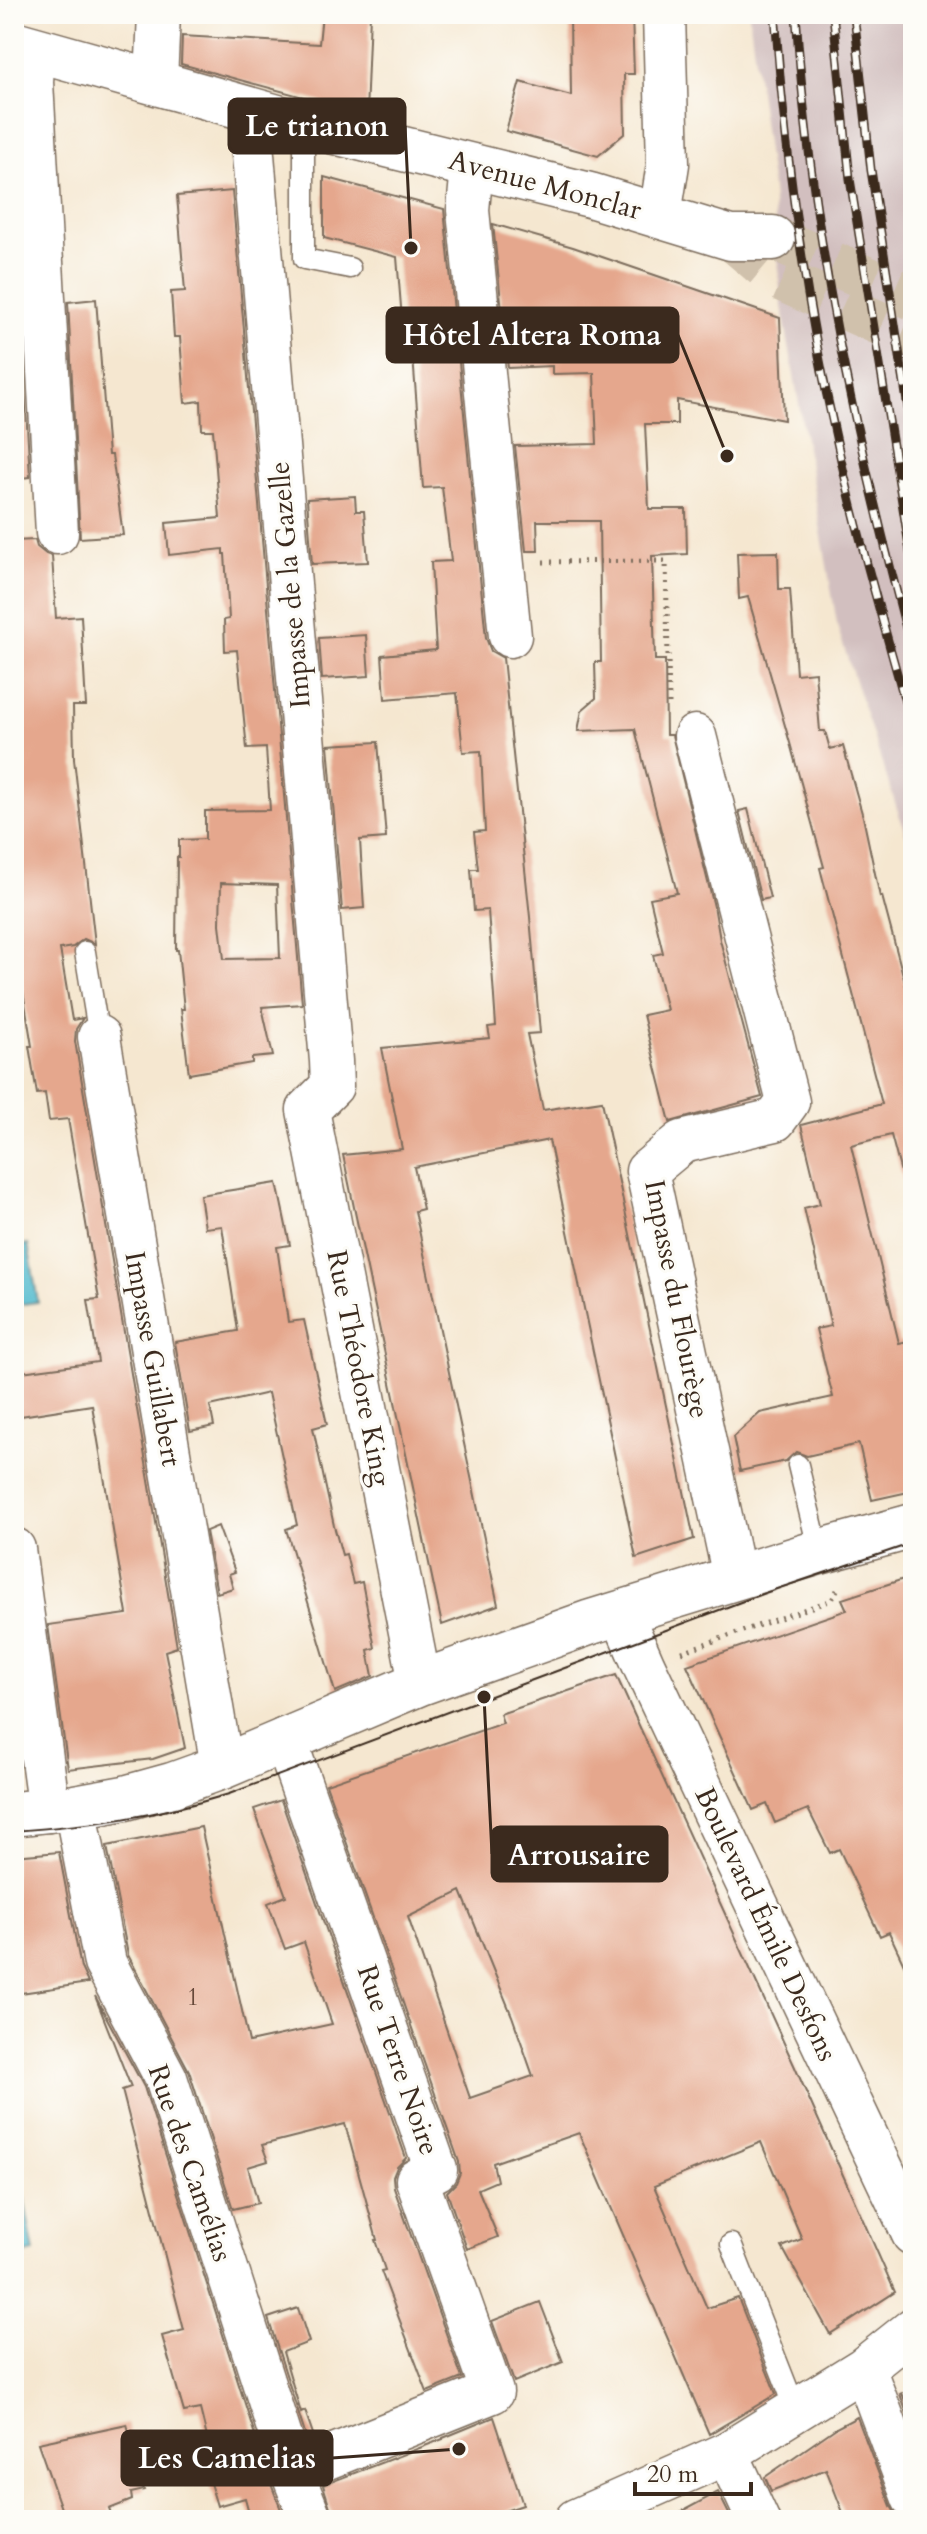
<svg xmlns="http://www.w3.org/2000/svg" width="927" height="2534" font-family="Cardo,serif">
  <rect width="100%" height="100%" fill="#fdfcf7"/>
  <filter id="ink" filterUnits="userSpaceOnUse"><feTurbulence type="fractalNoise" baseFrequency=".0125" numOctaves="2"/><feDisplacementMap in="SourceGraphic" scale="16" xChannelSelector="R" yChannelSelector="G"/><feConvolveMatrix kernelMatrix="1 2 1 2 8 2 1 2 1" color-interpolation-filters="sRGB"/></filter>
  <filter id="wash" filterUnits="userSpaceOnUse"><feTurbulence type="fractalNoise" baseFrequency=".006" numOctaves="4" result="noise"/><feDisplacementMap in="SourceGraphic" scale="32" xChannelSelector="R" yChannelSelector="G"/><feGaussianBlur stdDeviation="1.8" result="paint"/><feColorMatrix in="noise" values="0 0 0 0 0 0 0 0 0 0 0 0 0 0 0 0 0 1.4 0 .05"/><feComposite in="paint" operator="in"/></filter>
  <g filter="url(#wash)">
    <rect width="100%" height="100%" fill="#f5e7d0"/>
    <path fill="#d2bfbf" d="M749 14H913V857L838 629 781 300 772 189Z"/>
    <path fill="#51bace" stroke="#467276" stroke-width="2" d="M28 1244 38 1302 14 1305V1247Z
      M22 2187 34 2252 14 2257V2189Z"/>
    <g id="blocks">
      <path fill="#e5a78d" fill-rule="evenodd" d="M322 14H370L366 114 181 64 182 36 319 44Z
        M570 14H632L634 74H624L625 133 598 156 506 131 520 82 571 96Z
        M324 177 444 209 486 638 491 651 503 658 530 917 540 1033 527 1034 543 1110 602 1101 694 1539 636 1558 549 1140 414 1167 423 1209 415 1211 498 1605 442 1625 343 1155 402 1149 382 1048 490 1038 488 1027 496 1026 488 910 474 911 471 869H478L474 832 485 831 481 751 463 752 457 693 385 699 382 655 436 650 431 562 451 561 442 487 423 488 413 356 405 357 397 257 324 238Z
        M232 191 302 1004 262 1007 273 1056 252 1058V1063L189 1074 181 1009H184L178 950H176L177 857H179V840L205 839V811L270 810 266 748 247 749 237 650 225 651 224 620 229 619 225 554H223V549L169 555 166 523 220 518 213 430H202L201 401 185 403 180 337H174L171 292 185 291 177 196ZM221 883 277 885 280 958 224 959 220 924Z
        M493 224 573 247 780 318 784 420 677 400V424H645L649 509H686L687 554 652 556 655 660H665L666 735H672L715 911 720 940 762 1097 670 1122 643 1015 667 1010 653 955 663 953 650 898 677 893 635 729 578 731 582 710 596 698 595 662H601L599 521H537L538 551H526L515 446 597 444 594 373 552 374V366L508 368Z
        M96 299 108 455H112L123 535 80 538 68 302Z
        M20 306 30 477 21 478V462L14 463V307Z
        M355 496 356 511H364L368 562 312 564 307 499Z
        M35 540 37 547 46 554 52 556 56 618 81 616 86 706H73L74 759 95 944 84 939 73 947 60 949 72 1020 83 1018 76 1029 75 1041 177 1647 165 1651 185 1748 153 1759 68 1769 48 1625 127 1614 92 1405 14 1417V1373L98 1362 88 1300 99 1299 68 1119 49 1121 45 1093 37 1094 29 1046H32L14 937V541Z
        M778 552 779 589H790L796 674 815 672 820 731H825L830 749 843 746 863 817 880 897 882 896 913 1013V1179L903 1180 891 1135 851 1145 899 1343 913 1340V1491L872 1500 859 1444 807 1456 796 1452 786 1461 740 1471 733 1437 760 1413 833 1397 816 1329 831 1326 804 1208 820 1204 801 1125 882 1104 820 868 824 867 790 743 748 597 739 599 737 553Z
        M366 635 369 676 322 679 319 638Z
        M378 742 386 838 360 840 364 908 342 910 328 745Z
        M748 809 770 898 761 900 739 811Z
        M277 1183 290 1245 277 1247 288 1322 304 1320 327 1424 313 1428 334 1526 342 1555 346 1554 353 1584 362 1582 375 1648 368 1650 373 1676 335 1692 286 1529 297 1525 268 1393 210 1406 214 1426 190 1431 175 1342 238 1331 222 1226 205 1228 200 1195Z
        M218 1526 235 1572 229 1574 233 1588 217 1593 206 1531Z
        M913 1576V1984L889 1932 880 1936 839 1849 830 1853 808 1809 775 1823 767 1804 753 1810 687 1665 847 1610 842 1599Z
        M616 1675 794 2065 895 2292 830 2334 782 2247 802 2239 761 2142 654 2186 707 2308 738 2298 776 2394 709 2434 579 2133 493 2163 497 2181 478 2189 498 2237 467 2249 447 2192 456 2183 460 2173 459 2162 326 1784 503 1723 500 1714ZM461 1891 512 2016 533 2076 470 2098 408 1917Z
        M281 1800 406 2158 397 2167 393 2177 394 2188 462 2378 427 2392 381 2271 385 2270 375 2240H377L345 2124 262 2145 268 2161 248 2167 258 2203 233 2209 189 2071 128 1955 107 1846 201 1827 249 2042 332 2024 304 1942 285 1949 268 1903 286 1896 254 1809Z
        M59 1852 81 1968 88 1983 14 1994V1856Z
        M95 1996 144 2087 269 2479 285 2520H251L245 2498 217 2506 207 2473 215 2470 200 2409 184 2412 162 2336 184 2330 122 2090 131 2087Z
        M540 2302 563 2362 514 2382 492 2321Z
        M298 2308 309 2342 283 2352 301 2413 305 2411 314 2437 307 2440 268 2318Z
        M902 2393 913 2419V2430L900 2394Z
        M494 2417 523 2505 477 2520H334L323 2485 443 2439V2438Z
        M857 2417 891 2506 897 2516 905 2520H846L826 2469 771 2491 765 2477 836 2428Z
        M127 2424 144 2490 131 2493 132 2500 109 2509 113 2520H65L38 2443Z
        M718 2492 732 2520H666Z"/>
    </g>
  </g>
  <g filter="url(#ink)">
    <use href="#blocks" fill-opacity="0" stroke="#7c6c5c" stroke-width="2"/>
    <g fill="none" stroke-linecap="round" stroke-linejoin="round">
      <path stroke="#d0c1ac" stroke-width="44" stroke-dasharray="44 22" stroke-linecap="butt" d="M731 238 778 278 913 338
        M773 238 913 298"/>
      <g stroke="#7c6c5c" stroke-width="23">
        <path id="service" d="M306 125 304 145V259L350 268
          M85 952 99 1037
          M798 1465 819 1552
          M731 2244 796 2410"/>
      </g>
      <g stroke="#7c6c5c" stroke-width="45">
        <path id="minor" d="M34 49 32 82 57 533
          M156 81 159 14
          M252 110V143L331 1061 332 1086 308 1110 420 1683
          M472 167 468 210 510 636
          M660 215 668 164 664 14
          M695 736 788 1102 775 1120 682 1142 647 1171 734 1577
          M99 1037 222 1767
          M14 1549 49 1811
          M621 1613 644 1666 913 2234
          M285 1739 436 2170 417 2180 492 2392 292 2472
          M75 1807 105 1963 166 2078 292 2472 311 2520
          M864 2368 913 2498
          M727 2453 758 2520
          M576 2520 727 2453 864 2368 913 2329"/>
      </g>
      <g stroke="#7c6c5c" stroke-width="47">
        <path id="tertiary" d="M14 43 306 125 590 195 731 238H773
          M14 1814 75 1807 125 1798 172 1785 222 1767 420 1683 591 1622 819 1552 913 1526"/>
      </g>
      <path stroke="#7c6c5c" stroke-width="5" stroke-dasharray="2 6" stroke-linecap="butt" d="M543 562 666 561 669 704
        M682 1652 832 1600 837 1590"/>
      <use href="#service" stroke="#fff" stroke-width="20"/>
      <use href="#minor" stroke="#fff" stroke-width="42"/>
      <use href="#tertiary" stroke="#fff" stroke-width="44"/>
      <path stroke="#3b2a1e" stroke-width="2" d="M14 1831C92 1825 154 1817 229 1794L762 1594 913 1543"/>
      <g stroke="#3b2a1e" stroke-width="9">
        <path id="rail" d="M775 14C785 158 805 301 837 442 858 539 887 635 913 731
          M796 14C810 232 856 443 913 654
          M833 14 850 179 913 570
          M854 14 871 170 913 440"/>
      </g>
      <use href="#rail" stroke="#fdfcf7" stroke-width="6" stroke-dasharray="18" stroke-linecap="butt"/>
    </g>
  </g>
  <g text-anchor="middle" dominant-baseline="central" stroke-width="6" stroke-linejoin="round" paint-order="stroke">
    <g font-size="24" fill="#66493a">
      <text x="193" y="1997">1</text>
    </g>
    <g font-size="28" fill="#3b2a1e" stroke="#fdfcf7">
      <text transform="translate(545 185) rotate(15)">Avenue Monclar</text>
      <text transform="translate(290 585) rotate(-95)">Impasse de la Gazelle</text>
      <text transform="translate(677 1299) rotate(79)">Impasse du Flourège</text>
      <text transform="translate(153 1359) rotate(80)">Impasse Guillabert</text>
      <text transform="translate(359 1368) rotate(79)">Rue Théodore King</text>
      <text transform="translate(766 1924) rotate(65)">Boulevard Émile Desfons</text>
      <text transform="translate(398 2060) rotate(71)">Rue Terre Noire</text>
      <text transform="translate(190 2163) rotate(71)">Rue des Camélias</text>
    </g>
  </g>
  <path fill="none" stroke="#3b2a1e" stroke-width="3" d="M411 248L405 126M727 456L678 335M484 1697L492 1854M459 2449L332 2458"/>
  <g fill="#3b2a1e" stroke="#fdfcf7" stroke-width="3">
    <circle cx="411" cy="248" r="8"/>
    <circle cx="727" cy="456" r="8"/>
    <circle cx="484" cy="1697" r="8"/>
    <circle cx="459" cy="2449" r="8"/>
  </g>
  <g fill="#3b2a1e" stroke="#3b2a1e" stroke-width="3">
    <rect x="229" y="99" width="176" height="54" rx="8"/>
    <rect x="387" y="308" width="291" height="54" rx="8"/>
    <rect x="492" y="1827" width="175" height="54" rx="8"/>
    <rect x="122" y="2431" width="210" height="54" rx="8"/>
  </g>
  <g font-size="30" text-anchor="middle" font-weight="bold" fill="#fff">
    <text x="317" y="136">Le trianon</text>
    <text x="532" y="345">Hôtel Altera Roma</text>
    <text x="579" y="1865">Arrousaire</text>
    <text x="227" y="2468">Les Camelias</text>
  </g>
  <rect width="927" height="2534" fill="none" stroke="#fdfcf7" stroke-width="48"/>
  <path d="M635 2482v12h116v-12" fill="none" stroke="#3b2a1e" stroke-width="4"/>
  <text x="647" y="2482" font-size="24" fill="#3b2a1e" stroke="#fdfcf7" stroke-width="6" paint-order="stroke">20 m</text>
</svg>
